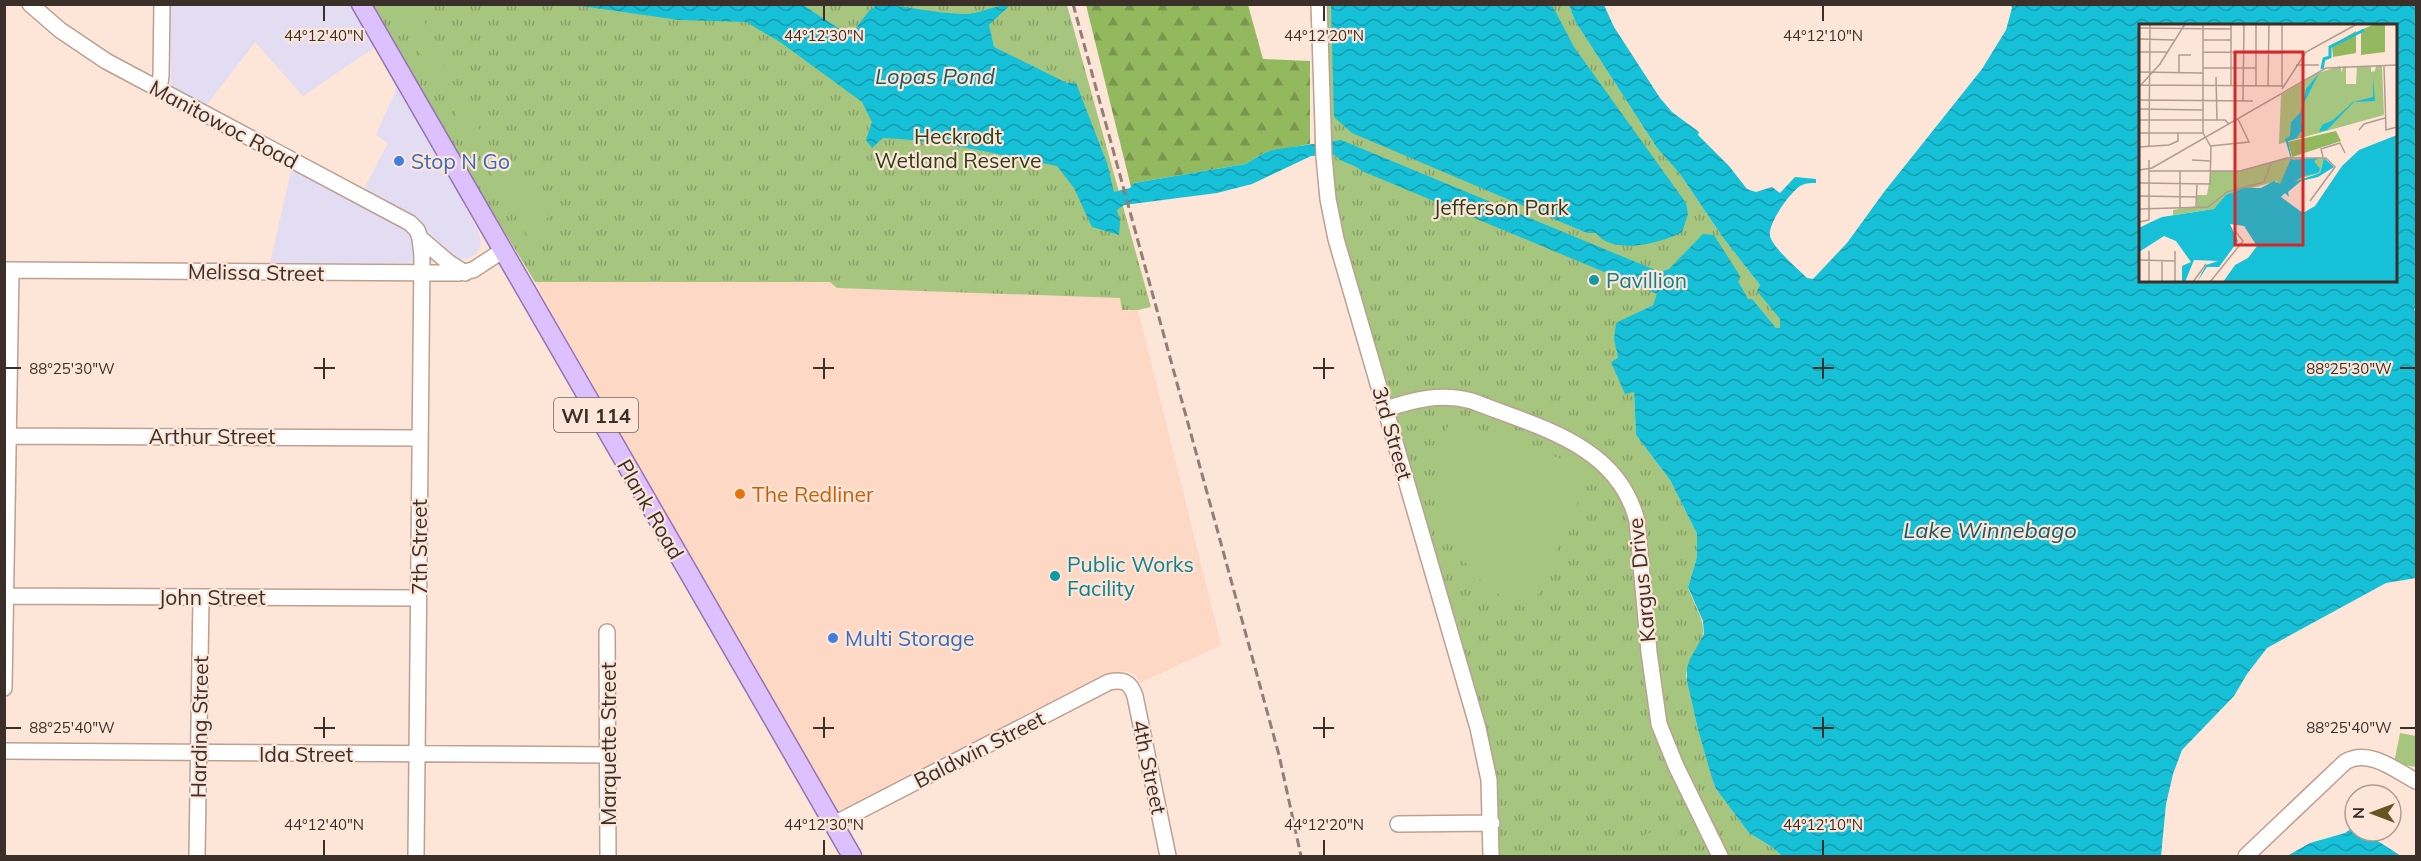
<svg xmlns="http://www.w3.org/2000/svg" width="2421" height="861" font-family="Mulish,sans-serif">
  <defs>
    <pattern id="forest-firs" width="22" height="20" patternUnits="userSpaceOnUse" patternTransform="scale(1.5)"><rect width="22" height="20" fill="#93b95f"/><path d="M5 1l3.5 6h-7zM16 11l3.5 6h-7z" fill="#79974e"/></pattern>
    <pattern id="park-tufts" width="24" height="20" patternUnits="userSpaceOnUse" patternTransform="scale(1.5)"><rect width="24" height="20" fill="#a6c57f"/><path d="M3 7l-1-3M5 7V3M7 7l1-3M15 17l-1-3M17 17v-4M19 17l1-3" fill="none" stroke="#88a068"/></pattern>
    <pattern id="water-waves" width="16" height="10" patternUnits="userSpaceOnUse" patternTransform="scale(1.5)"><rect width="16" height="10" fill="#16c0d7"/><path d="M0 5q4-4 8 0t8 0" fill="none" stroke="#159cae"/></pattern>
  </defs>
  <rect width="100%" height="100%" fill="#fde5d8"/>
  <path fill="#e2ddf2" d="M171 5H354L378 45 303 96 255 42 205 107 175 91 171 83Z
    M400 81 479 233 481 245 476 254 467 259 404 263H270L292 168 363 191 388 143 376 135Z"/>
  <path fill="#fdd8c4" d="M535 282H830L837 288 1120 298 1122 309 1138 310 1221 645 1140 683 1135 674 1126 671 1111 673 852 808 838 809 830 806Z"/>
  <path fill="url(#forest-firs)" d="M1086 5H1248L1263 59 1310 61V144L1266 152 1245 164 1134 183 1131 187Z"/>
  <path fill="url(#park-tufts)" d="M366 5H1067L1151 307 1138 310H1122L1120 298 837 288 830 282H535L490 208 463 169Z
    M1324 5H1569L1575 21 1657 148 1680 174 1724 239 1760 285 1758 291 1780 319V328H1776L1751 299 1657 300 1653 305 1635 314 1616 351 1634 392 1636 435 1670 480 1697 534V557L1688 587C1694 607 1710 624 1700 645 1695 655 1688 663 1686 675L1698 730 1716 789 1749 833 1772 847 1782 856H1494V801L1341 241 1324 157Z"/>
  <path fill="#a6c57f" d="M392 5H432C428 9 425 15 425 21 426 36 437 52 443 64 471 120 504 172 549 216L538 226 531 242Z
    M1451 419 1592 470 1531 610C1518 604 1505 599 1494 591 1456 565 1430 508 1437 463 1439 447 1445 433 1451 419Z
    M2400 733 2416 736V767L2394 763Z
    M1674 822 1680 838 1650 849 1644 835Z"/>
  <path fill="url(#water-waves)" fill-rule="evenodd" d="M574 5H803L850 36 869 11 877 5C905 5 933 13 961 14 980 15 992 5 1010 5L989 25 994 47 1067 83H1076L1107 163 1114 192 1130 188 1134 183 1245 164 1266 152 1278 149 1341 140 1660 272 1669 269 1703 234 1714 235 1740 276 1738 281 1748 299H1752L1776 328H1780V319L1757 291 1760 285 1724 239 1680 174 1657 148 1575 21 1569 5H1604L1614 27 1660 98 1672 112 1699 132 1698 135 1729 166 1747 189 1756 192 1772 187 1780 193 1795 177 1816 179V183C1812 183 1806 183 1802 185 1792 189 1767 224 1770 236 1773 248 1798 269 1807 278L1813 279 1847 243 1884 192 1982 69 2006 30 2012 8 2011 5H2416V306L2414 310 2416 311V578L2386 583 2267 648 2247 674 2234 696 2182 750 2173 774 2166 804 2161 856H1782L1772 847 1749 833 1716 789 1712 778 1698 730 1687 681V668L1690 659 1704 634 1703 621 1688 587 1697 557V534L1670 480 1636 435 1634 392 1625 394 1611 362 1618 358 1614 339 1616 323 1653 305 1657 294 1362 171C1354 163 1342 164 1335 155L1311 156 1252 184 1217 193 1124 205 1117 210 1120 221 1119 235 1092 227 1074 188 1057 166C1000 155 941 140 883 138L872 148 866 140 872 122 862 102 780 42 746 22 679 20ZM2140 26H2396V280H2140Z
    M1331 5H1552L1574 47 1686 203 1688 214 1682 232C1662 243 1613 256 1596 233H1587L1352 133 1334 117Z
    M2355 826V831H2375L2373 838 2401 856H2287L2310 843 2345 833Z"/>
  <g fill="none" stroke-linecap="round" stroke-linejoin="round">
    <g stroke="#bca091" stroke-width="18">
      <path id="minor" d="M30 4 60 30 106 61 410 223 417 230 420 238 422 256 416 856
        M1319 4 1324 157 1328 199 1336 239 1478 728 1489 780 1491 856
        M159 90 161 76 162 4
        M420 238 448 262 465 273
        M4 270 459 273 473 270 502 251
        M1386 409C1416 399 1441 393 1472 401 1537 427 1618 444 1637 521L1649 652 1659 724 1676 766 1720 856
        M4 436 420 438
        M4 596 418 598
        M607 632 608 856
        M4 688 11 270
        M4 751 608 755
        M834 824 1109 682C1124 679 1130 682 1135 696L1168 856
        M1398 824 1492 823
        M197 856 201 597
        M2246 856 2345 762C2369 748 2395 770 2416 781"/>
    </g>
    <g stroke="#9573b3" stroke-width="21">
      <path id="major" d="M361 4 852 856"/>
    </g>
    <use href="#minor" stroke="#fff" stroke-width="15"/>
    <use href="#major" stroke="#ddc1fe" stroke-width="18"/>
    <path stroke="#907f76" stroke-width="3" stroke-dasharray="9 4.5" stroke-linecap="butt" d="M1073 4 1279 755 1301 856"/>
  </g>
  <path fill="none" stroke="#3a2f29" stroke-width="2" d="M324 6V21M824 6V21M1324 6V21M1823 6V21M324 358V379M824 358V379M1324 358V379M1823 358V379M6 368H21M314 368H335M813 368H834M1313 368H1334M1813 368H1834M2400 368H2415M324 717V738M824 717V738M1324 717V738M1823 717V738M6 728H21M314 728H335M813 728H834M1313 728H1334M1813 728H1834M2400 728H2415M324 840V855M824 840V855M1324 840V855M1823 840V855"/>
  <g fill="#3f7fe0" stroke="#fde5d8" stroke-width="2">
    <circle cx="399" cy="161" r="6"/>
    <circle cx="833" cy="638" r="6"/>
  </g>
  <g fill="#0f9aa8" stroke="#fde5d8" stroke-width="2">
    <circle cx="1594" cy="280" r="6"/>
    <circle cx="1055" cy="576" r="6"/>
  </g>
  <circle fill="#e8710a" stroke="#fde5d8" stroke-width="2" cx="740" cy="494" r="6"/>
  <g text-anchor="middle" dominant-baseline="central" stroke-width="4.5" stroke-linejoin="round" paint-order="stroke">
    <rect fill="#fde5d8" stroke="#74665e" stroke-width="1.5" x="554" y="398" width="84" height="34" rx="4.5"/>
    <g font-size="20" font-weight="bold" fill="#3a2f29">
      <text x="596" y="415">WI 114</text>
    </g>
    <g font-size="21" fill="#3a2f29" stroke="#fde5d8">
      <text transform="translate(224 124) rotate(28)">Manitowoc Road</text>
      <text transform="translate(256 272) rotate(1)">Melissa Street</text>
      <text transform="translate(1393 433) rotate(74)">3rd Street</text>
      <text x="212" y="436">Arthur Street</text>
      <text transform="translate(651 509) rotate(60)">Plank Road</text>
      <text transform="translate(419 547) rotate(-90)">7th Street</text>
      <text transform="translate(1641 580) rotate(-96)">Kargus Drive</text>
      <text x="212" y="597">John Street</text>
      <text transform="translate(199 727) rotate(-89)">Harding Street</text>
      <text transform="translate(608 744) rotate(-90)">Marquette Street</text>
      <text transform="translate(979 749) rotate(-27)">Baldwin Street</text>
      <text x="306" y="754">Ida Street</text>
      <text transform="translate(1150 767) rotate(78)">4th Street</text>
    </g>
    <g font-size="21" fill="#2e3e18" stroke="#fde5d8">
      <text x="958" y="136">Heckrodt<tspan x="958" dy="24">Wetland Reserve</tspan></text>
      <text x="1501" y="207">Jefferson Park</text>
    </g>
    <g font-size="21" fill="#366cbe" stroke="#fde5d8" text-anchor="start">
      <text x="411" y="161">Stop N Go</text>
      <text x="845" y="638">Multi Storage</text>
    </g>
    <g font-size="21" fill="#0d838f" stroke="#fde5d8" text-anchor="start">
      <text x="1606" y="280">Pavillion</text>
      <text x="1067" y="564">Public Works<tspan x="1067" dy="24">Facility</tspan></text>
    </g>
    <g font-size="21" fill="#c56008" stroke="#fde5d8" text-anchor="start">
      <text x="752" y="494">The Redliner</text>
    </g>
    <g font-size="22" font-style="italic" fill="#1e5a64" stroke="#fde5d8">
      <text x="935" y="76">Lopas Pond</text>
      <text x="1990" y="530">Lake Winnebago</text>
    </g>
  </g>
  <g transform="translate(2139 24)">
    <rect width="258" height="258" fill="#fde5d8"/>
    <path d="M236 0H246V28L222 31V6ZM217 7V29L194 33 193 21ZM197 107 202 117 153 133 149 118Z" fill="#93b95f"/>
    <path d="M201 42 203 49 204 42H207V60H217L218 42H232V48L236 47 237 42H243L245 91 140 120 142 71 179 49ZM185 134 181 149 163 154 139 170 138 157 88 171 84 175H90L75 185 34 191V186L58 182V171H68L72 147H102L145 135Z" fill="#a6c57f"/>
    <path d="M180 49 165 79 162 96 165 109 161 108 158 114 149 117 153 136 180 134 175 137 181 145 179 149 164 152 155 158 181 149 185 134 195 143 179 153 162 157 149 168 150 173 146 169 142 173 164 189 176 182 203 142 220 126 258 111V258H84L96 241 109 234 118 222 105 202 91 200 99 217 80 243H68L58 258 67 241 79 237 55 236 46 258H43V242L52 238 37 217 25 212 0 228V204L10 199 23 193 75 185 87 171 105 164H122L135 157 141 160 152 135 146 115 151 112 152 98 162 88 167 65ZM234 53 236 77 215 78 188 106 180 108 183 101 194 96 214 78 234 73Z" fill="#16c0d7"/>
    <path fill="none" stroke="#16c0d7" stroke-width="3" d="M183 45 185 35 191 33V23L225 6"/>
    <path fill="none" stroke="#af9c92" stroke-width="1.5" d="M0 4 92 5M0 15 35 16M64 16H92M0 28H29M64 28 143 29M157 41H180M245 42 247 106 258 103M64 44H117M0 48 64 49M40 48V31H52M77 53 78 96M2 61 145 62M92 61V0M117 62V0M129 62 130 0M143 62V0M0 63 21 40 46 0M143 65 167 28 218 0M0 76 114 77M104 77 105 0M0 85 64 86M0 96H86L90 100M220 106 225 100 246 94M0 109H64M64 109V0M71 122 110 118 99 95M0 123 30 121 39 117V109M10 123 11 0M184 133 182 125 201 119 206 129M53 136 71 137M0 146 13 144 187 44 258 41M10 147H101L148 134H187L196 143 171 177M0 159 71 160 72 123 64 109M0 172 58 173M57 182 58 160M0 185 69 183 88 168 125 158 132 139M41 185V147M0 198 10 196V136M10 227V258M36 227V258M0 236 36 237M23 237V258M54 258 67 240M71 258 104 217 96 207"/>
    <path fill="#d62828" fill-opacity="0.15" stroke="#d62828" stroke-width="3" d="M96 28H164V221H96Z"/>
    <rect width="258" height="258" fill="none" stroke="#3a2f29" stroke-width="3"/>
  </g>
  <g font-size="15" text-anchor="middle" fill="#3a2f29" stroke="#fde5d8" stroke-width="4.5" stroke-linejoin="round" paint-order="stroke">
    <text x="324" y="41">44°12'40"N</text>
    <text x="824" y="41">44°12'30"N</text>
    <text x="1324" y="41">44°12'20"N</text>
    <text x="1823" y="41">44°12'10"N</text>
    <text x="2349" y="374">88°25'30"W</text>
    <text x="72" y="374">88°25'30"W</text>
    <text x="2349" y="733">88°25'40"W</text>
    <text x="72" y="733">88°25'40"W</text>
    <text x="324" y="830">44°12'40"N</text>
    <text x="824" y="830">44°12'30"N</text>
    <text x="1324" y="830">44°12'20"N</text>
    <text x="1823" y="830">44°12'10"N</text>
  </g>
  <rect width="2421" height="861" fill="none" stroke="#3a2f29" stroke-width="12"/>
  <g transform="translate(2373 813) rotate(270)"><circle r="28" fill="#fde5d8" stroke="#af9c92" stroke-width="1.5"/>
  <path d="M0-4.5L10 22L0 15L-10 22Z" fill="#665422"/>
  <text y="-9" font-size="16" font-weight="bold" text-anchor="middle" fill="#3a2f29">N</text>
  </g>
</svg>
